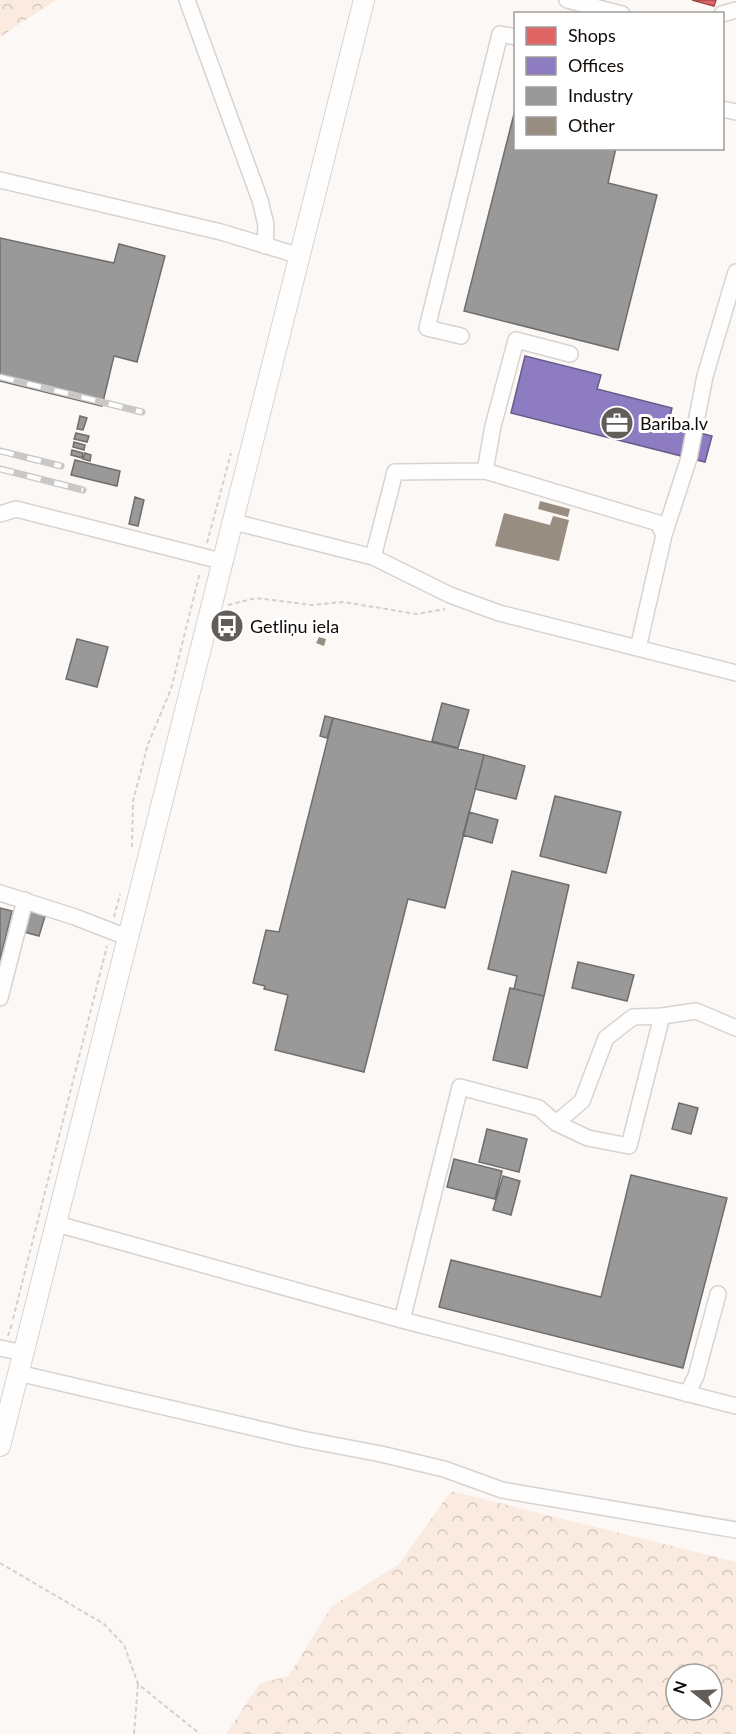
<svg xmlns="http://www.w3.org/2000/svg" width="736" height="1734" font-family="Lato,sans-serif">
  <defs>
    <pattern id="forest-crowns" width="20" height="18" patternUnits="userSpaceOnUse" patternTransform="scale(1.5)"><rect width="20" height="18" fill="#faeadf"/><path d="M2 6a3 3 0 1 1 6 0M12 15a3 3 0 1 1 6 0" fill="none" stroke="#d5c7be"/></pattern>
  </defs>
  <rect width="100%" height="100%" fill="#fcf8f5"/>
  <path fill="url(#forest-crowns)" fill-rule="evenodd" d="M0 0H56L0 37Z
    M451 1491 736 1562V1734H226L260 1683 289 1676 331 1607 399 1564ZM676 1674H712V1710H676Z"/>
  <path fill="#e06666" stroke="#a24a49" stroke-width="1.5" d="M692 0H716L714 6Z"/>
  <path fill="#8e7cc3" stroke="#685a8a" stroke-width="1.5" d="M525 356 601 375 597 389 672 408 668 425 712 436 705 462 511 413Z"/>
  <path fill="#999" stroke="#706e6d" stroke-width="1.5" d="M516 106V148H616L608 183 657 195 618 350 464 311Z
    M0 238 114 263 119 244 165 256 137 362 114 356 102 406 0 381Z
    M80 416 87 418 83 430 77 429Z
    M76 433 89 436 87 442 74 439Z
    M74 442 85 445 84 450 73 447Z
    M72 450 83 453 82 458 71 455Z
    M85 453 91 455 90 461 83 459Z
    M75 460 120 471 117 486 71 475Z
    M135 497 144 500 138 526 129 524Z
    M77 639 108 647 97 687 66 679Z
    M442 703 469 710 458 748 432 741Z
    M325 716 333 718 327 738 320 736Z
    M333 718 484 755 445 908 408 899 364 1072 275 1050 288 995 264 989 265 986 253 983 266 930 279 932Z
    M484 755 525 766 516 799 475 789Z
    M555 796 621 812 606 873 540 856Z
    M469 812 498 820 492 843 463 835Z
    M512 871 569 885 544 996 514 989 517 976 488 969Z
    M0 908 12 911 0 961Z
    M31 908 46 913 39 936 24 932Z
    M578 962 634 975 627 1001 572 988Z
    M510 988 544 996 527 1068 493 1060Z
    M679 1103 698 1108 691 1134 672 1129Z
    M487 1129 527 1139 519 1172 479 1162Z
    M454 1159 502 1171 495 1199 447 1187Z
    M631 1175 727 1198 683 1368 439 1307 451 1260 601 1297Z
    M503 1176 520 1181 511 1215 493 1210Z"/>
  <path fill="#988d81" d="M540 501 570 509 568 517 538 509Z
    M504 513 550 525 553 516 569 520 559 561 495 546Z
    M319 637 326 639 324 646 316 643Z"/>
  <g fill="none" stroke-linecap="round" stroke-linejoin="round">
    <g stroke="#d8d3cf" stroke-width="18">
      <path id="minor" d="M187 0 260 200 266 225 265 246
        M567 0 622 14
        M722 14 736 10
        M722 109 736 112
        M0 180 221 232 300 256
        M461 336 427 328 500 34 516 37
        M485 471 493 426 516 340 570 354
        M0 514 16 509 225 562
        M234 522 373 557 450 595 499 613 736 673
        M664 535 689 458 705 376 736 272
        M373 557 395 472 485 471 658 523 664 535 638 648
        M0 893 75 917 129 938
        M0 998 25 900
        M556 1123 582 1101 606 1038 633 1017 662 1016
        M57 1224 402 1320 736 1406
        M402 1320 460 1087 539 1108 556 1123 588 1138 629 1146 662 1016 696 1011 736 1028
        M0 1348 24 1353
        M18 1373 302 1439 381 1454 444 1469 502 1490 736 1530
        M687 1394 696 1376 718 1294"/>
    </g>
    <g stroke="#d8d3cf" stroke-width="22">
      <path id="major" d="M0 1446 364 0"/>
    </g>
    <path stroke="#d2d1d0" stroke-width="2" stroke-dasharray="4.5 3" stroke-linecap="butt" d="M207 543 231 453
      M228 605 256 598 312 605 343 602 417 614 445 609
      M132 847 133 801 148 744 171 689 200 572
      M114 917 120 894
      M13 1319 107 946
      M8 1336 12 1324
      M0 1563 104 1624 124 1645 138 1684 200 1734
      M134 1734 138 1684"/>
    <use href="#minor" stroke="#fffefe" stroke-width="15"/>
    <use href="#major" stroke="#fffefe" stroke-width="20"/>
    <g stroke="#c9c8c6" stroke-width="7">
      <path id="rail" d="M0 377 142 412
        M0 451 61 466
        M0 469 83 490"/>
    </g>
    <use href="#rail" stroke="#fff" stroke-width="4.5" stroke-dasharray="14" stroke-linecap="butt"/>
  </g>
  <defs>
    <g id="office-disc" transform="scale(1.725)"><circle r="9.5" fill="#635d5a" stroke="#fff"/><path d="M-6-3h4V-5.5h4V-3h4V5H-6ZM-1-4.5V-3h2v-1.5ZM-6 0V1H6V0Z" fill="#fff"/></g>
    <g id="bus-disc" transform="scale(1.725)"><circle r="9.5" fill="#635d5a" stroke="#fff"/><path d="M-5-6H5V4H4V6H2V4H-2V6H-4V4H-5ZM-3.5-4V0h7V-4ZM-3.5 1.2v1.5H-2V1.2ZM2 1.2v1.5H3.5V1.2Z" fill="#fff"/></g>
  </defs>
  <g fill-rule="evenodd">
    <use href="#office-disc" x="617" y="423"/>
    <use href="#bus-disc" x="227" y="626"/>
  </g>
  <g text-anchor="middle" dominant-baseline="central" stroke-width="6" stroke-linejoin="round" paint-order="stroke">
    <g font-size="18" fill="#100a06" stroke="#fff" text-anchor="start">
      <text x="640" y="423">Bariba.lv</text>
      <text x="250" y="626">Getliņu iela</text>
    </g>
  </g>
  <rect x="514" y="12" width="210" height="138" fill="#ffffff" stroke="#9f9d9b" stroke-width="1.5"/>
  <rect x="526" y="27" width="30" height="18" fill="#e06666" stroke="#9f9d9b" stroke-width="1.5"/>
  <text x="568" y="42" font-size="18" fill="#100a06">Shops</text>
  <rect x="526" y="57" width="30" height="18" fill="#8e7cc3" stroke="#9f9d9b" stroke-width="1.5"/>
  <text x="568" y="72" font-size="18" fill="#100a06">Offices</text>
  <rect x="526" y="87" width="30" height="18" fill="#999999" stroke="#9f9d9b" stroke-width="1.5"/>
  <text x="568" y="102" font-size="18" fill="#100a06">Industry</text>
  <rect x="526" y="117" width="30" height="18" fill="#988d81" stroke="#9f9d9b" stroke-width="1.5"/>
  <text x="568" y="132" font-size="18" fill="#100a06">Other</text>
  <g transform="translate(694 1692) rotate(288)"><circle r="28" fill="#ffffff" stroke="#9f9d9b" stroke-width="1.5"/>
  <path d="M0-4.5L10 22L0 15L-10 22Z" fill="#635d5a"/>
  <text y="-9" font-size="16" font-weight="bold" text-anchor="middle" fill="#100a06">N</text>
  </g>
</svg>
